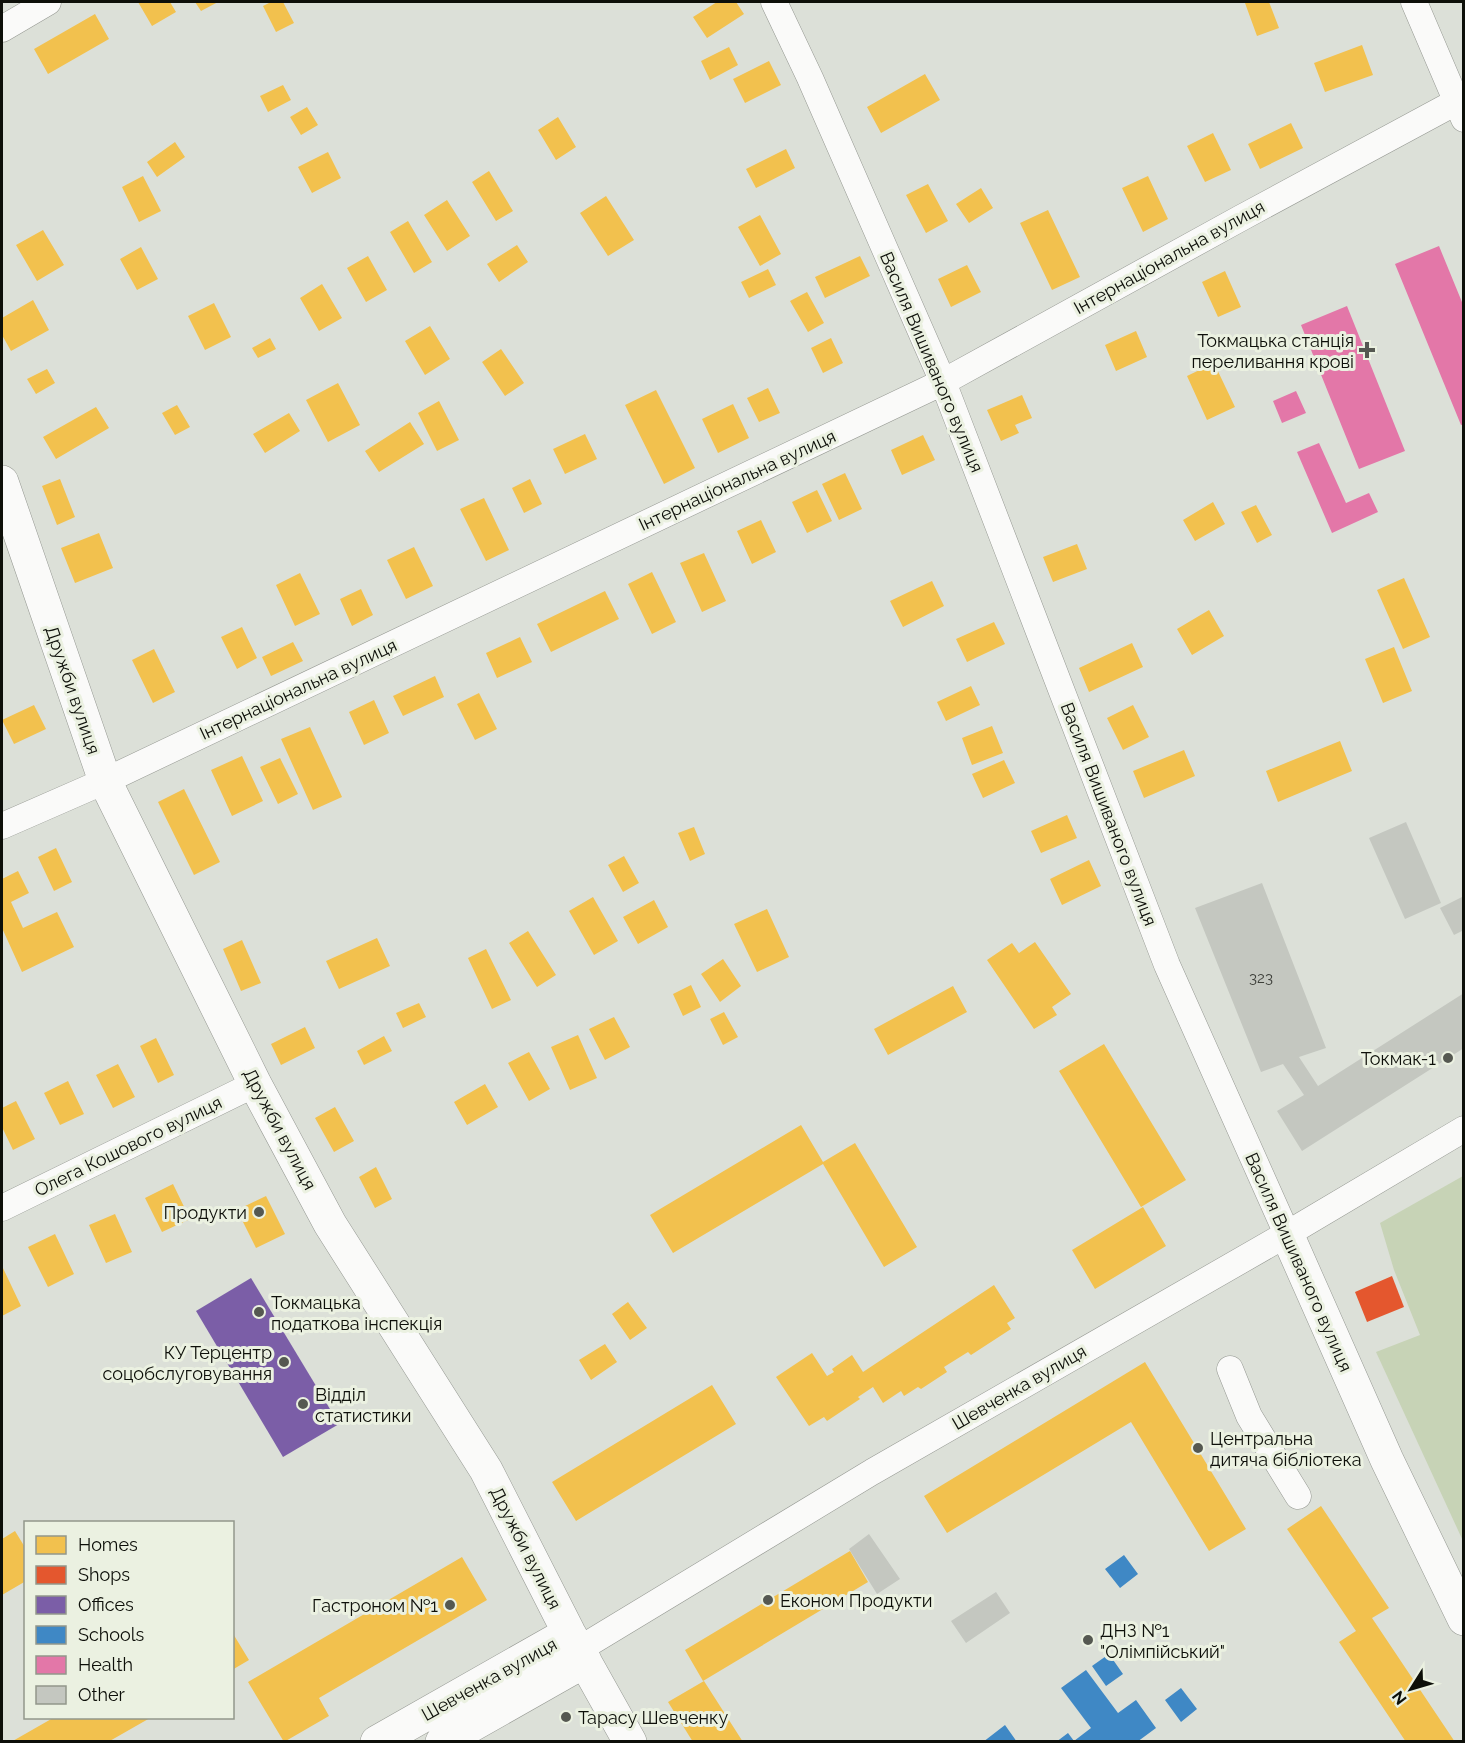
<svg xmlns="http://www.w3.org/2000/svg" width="1465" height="1743" font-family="Raleway,sans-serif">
  <rect width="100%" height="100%" fill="#dce0d8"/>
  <path fill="#c7d3b6" d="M1463 1176V1541L1376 1352 1420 1335 1394 1270 1380 1223Z"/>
  <path fill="#f2c14e" d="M138 2H170L176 12 152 26Z
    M195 2H218L201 11Z
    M271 2H283L294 23 276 32 263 6Z
    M717 2H736L744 14 707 38 693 17Z
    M1249 2H1269L1279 28 1257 36 1245 3Z
    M95 14 109 39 48 74 34 49Z
    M1362 45 1373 75 1325 92 1314 63Z
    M729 47 738 65 710 80 701 61Z
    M769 61 781 85 745 103 733 79Z
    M925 74 940 100 881 133 867 107Z
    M283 85 291 100 268 112 260 96Z
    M307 107 318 125 301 135 290 117Z
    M558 117 576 147 556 160 538 130Z
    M1291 123 1303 148 1260 169 1248 144Z
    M1213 133 1231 170 1205 182 1187 146Z
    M175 142 185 157 157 177 147 162Z
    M786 149 795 168 756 188 746 169Z
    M328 152 341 178 312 193 298 167Z
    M489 171 513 211 496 221 472 182Z
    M143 176 161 211 139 222 122 187Z
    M1148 176 1168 219 1143 232 1122 188Z
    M928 184 948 221 926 233 906 195Z
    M981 188 993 208 969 223 956 204Z
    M606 196 634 240 608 256 580 213Z
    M447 200 470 236 447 251 424 215Z
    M1048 210 1080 277 1052 290 1020 223Z
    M760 215 781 254 760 266 738 227Z
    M408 221 432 262 414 273 390 232Z
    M43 230 64 265 37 281 16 245Z
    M517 245 528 262 499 282 487 264Z
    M141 247 158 279 137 290 120 259Z
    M368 256 387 290 366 302 347 268Z
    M860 256 870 276 825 298 815 277Z
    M967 265 981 292 951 307 938 279Z
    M768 269 776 285 749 298 741 282Z
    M1225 271 1241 307 1218 317 1202 282Z
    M322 284 342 318 319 331 300 298Z
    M807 292 824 323 808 332 790 301Z
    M33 300 49 330 11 351 2 335V318Z
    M214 303 231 337 205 350 188 316Z
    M430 326 450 359 425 375 405 341Z
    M1136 331 1147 357 1116 371 1105 345Z
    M270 338 276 349 258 358 252 348Z
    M831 338 843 363 823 373 811 348Z
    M501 349 524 383 505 396 482 362Z
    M1214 363 1235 407 1207 420 1187 376Z
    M47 369 55 383 36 394 27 379Z
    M338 383 360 425 328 442 306 400Z
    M768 388 780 413 759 422 747 398Z
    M656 390 695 468 664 484 625 405Z
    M1022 395 1032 418 1015 425 1019 433 1001 441 987 410Z
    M439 401 459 440 437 451 418 413Z
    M733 404 749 438 718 453 702 419Z
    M177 405 190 427 175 435 162 413Z
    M96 407 109 428 56 459 43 437Z
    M289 413 300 431 265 453 253 434Z
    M410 422 424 444 379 472 365 451Z
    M585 434 597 459 565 474 553 449Z
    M923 435 935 460 902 475 891 450Z
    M845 473 862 509 839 520 822 484Z
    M60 479 75 517 57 525 42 486Z
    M530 479 542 504 524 513 512 488Z
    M817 490 832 521 807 533 792 502Z
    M484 498 509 550 486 561 460 509Z
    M1213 502 1225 524 1195 541 1183 520Z
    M1256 505 1272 535 1257 543 1241 512Z
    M761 520 776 552 752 564 737 531Z
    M99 533 113 568 75 583 61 548Z
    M1077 544 1087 569 1053 582 1043 557Z
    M414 547 433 586 406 599 387 560Z
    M704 553 726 601 702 612 680 563Z
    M652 572 676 622 652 634 628 584Z
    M300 573 320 614 295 626 276 585Z
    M1404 578 1430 637 1403 649 1377 590Z
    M932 581 944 606 903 627 890 601Z
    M361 589 373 615 352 626 340 599Z
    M605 591 619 619 551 652 537 624Z
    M1209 610 1224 636 1192 655 1177 629Z
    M994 622 1005 644 967 662 956 639Z
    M242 627 257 658 237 669 221 637Z
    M520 637 532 662 497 678 486 653Z
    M293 642 303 661 271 676 262 657Z
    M1132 643 1143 667 1089 692 1079 668Z
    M1394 647 1412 691 1383 703 1365 659Z
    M154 649 175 692 153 703 132 660Z
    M435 676 444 697 403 716 393 696Z
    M971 686 980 705 946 721 937 702Z
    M479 693 497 729 475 740 457 704Z
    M374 700 389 733 364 745 349 712Z
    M34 705 46 729 14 744 2 720Z
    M1133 705 1149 737 1123 750 1107 718Z
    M992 726 1003 753 972 765 962 738Z
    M310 727 342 797 313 810 281 739Z
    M1340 741 1352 771 1278 802 1266 771Z
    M1184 750 1195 776 1144 798 1133 771Z
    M242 756 263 801 232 816 211 770Z
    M280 758 298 794 278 804 260 767Z
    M1004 760 1015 783 983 798 972 774Z
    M184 789 220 862 194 875 158 802Z
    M1067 815 1077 838 1041 853 1031 831Z
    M694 827 705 854 690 861 678 833Z
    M56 848 72 882 54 891 38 857Z
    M624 856 639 883 623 892 608 865Z
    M1089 860 1101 886 1062 905 1050 879Z
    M18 871 29 893 11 902 23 928 57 912 74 947 22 972 2 928V879Z
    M593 897 618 941 594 955 569 911Z
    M654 900 668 927 638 944 623 917Z
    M767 909 789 957 757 972 734 924Z
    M528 931 556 975 537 987 509 943Z
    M377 938 390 966 339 989 326 961Z
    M242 940 261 983 241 991 223 949Z
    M1035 942 1071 994 1052 1007 1057 1015 1034 1029 987 960 1012 943 1019 953Z
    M486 949 511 1000 492 1009 468 958Z
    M723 959 741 986 720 1002 701 974Z
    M691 985 701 1007 683 1016 673 994Z
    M953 986 967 1012 888 1055 874 1029Z
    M419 1003 426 1017 403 1028 396 1013Z
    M724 1012 738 1037 723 1045 710 1019Z
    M614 1017 630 1047 605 1060 589 1029Z
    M305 1027 315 1048 281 1065 271 1044Z
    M578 1035 597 1078 570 1090 551 1047Z
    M384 1036 392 1051 364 1065 357 1051Z
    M156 1038 174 1075 158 1083 140 1046Z
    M1104 1044 1186 1180 1141 1207 1059 1071Z
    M529 1052 550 1089 529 1101 508 1063Z
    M118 1064 135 1097 113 1108 96 1075Z
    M68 1081 84 1114 60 1125 44 1093Z
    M485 1084 498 1107 467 1125 454 1102Z
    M16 1101 35 1139 13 1150 2 1127V1108Z
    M335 1107 354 1141 334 1152 315 1118Z
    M801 1125 823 1162 855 1143 917 1247 884 1267 823 1164 673 1253 650 1215Z
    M376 1167 392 1199 375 1208 359 1177Z
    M173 1184 190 1219 162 1232 145 1198Z
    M266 1196 285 1234 256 1248 237 1210Z
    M1143 1207 1166 1246 1095 1289 1072 1250Z
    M115 1214 132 1252 106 1263 89 1225Z
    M55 1234 74 1274 48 1287 28 1247Z
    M2 1266 21 1306 2 1316Z
    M994 1285 1015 1318 1007 1323 1011 1329 971 1355 968 1352 944 1367 947 1372 921 1389 918 1387 904 1396 901 1391 883 1403 873 1387 858 1397 860 1399 827 1421 824 1417 809 1426 776 1377 812 1353 827 1376 834 1372 832 1369 852 1355 863 1372Z
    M628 1302 647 1328 630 1340 612 1314Z
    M605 1344 617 1362 591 1380 579 1360Z
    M1145 1362 1246 1529 1209 1551 1131 1422 947 1533 924 1496Z
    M712 1385 736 1424 576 1521 552 1482Z
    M1321 1506 1389 1608 1372 1618 1455 1742H1406L1339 1642 1356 1631 1287 1529Z
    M15 1531 26 1549V1581L2 1595V1539Z
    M850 1551 868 1582 703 1681 685 1650Z
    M462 1557 487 1600 319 1698 329 1716 284 1742 248 1682Z
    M232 1632 249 1660 232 1670Z
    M704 1681 743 1742H693L668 1702Z
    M53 1718H150L108 1742H11Z"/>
  <path fill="#e4572e" d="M1392 1276 1404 1307 1367 1322 1355 1292Z"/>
  <path fill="#7b5ea7" d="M251 1278 339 1424 283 1457 196 1311Z"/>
  <path fill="#3f88c5" d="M1124 1555 1138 1574 1120 1588 1105 1569Z
    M1109 1654 1123 1674 1106 1686 1092 1666Z
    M1086 1670 1118 1713 1136 1700 1156 1728 1137 1742H1056L1068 1733 1074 1741 1091 1728 1061 1688Z
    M1181 1688 1197 1709 1181 1722 1165 1700Z
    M1005 1725 1017 1742H983Z"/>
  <path fill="#e377a8" d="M1439 246 1464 307V424L1461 425 1395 264Z
    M1347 306 1405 451 1359 469 1301 325Z
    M1296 391 1306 413 1282 423 1273 401Z
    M1319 443 1346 503 1369 493 1378 512 1332 533 1297 452Z"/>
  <path fill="#c4c7c0" d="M1406 822 1441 903 1405 919 1369 838Z
    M1262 883 1326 1048 1299 1057 1318 1086 1464 993V1048L1302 1151 1277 1111 1304 1095 1283 1064 1261 1072 1195 908Z
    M1464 896V930L1454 935 1440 908Z
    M869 1534 900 1579 877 1594 849 1549Z
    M996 1592 1010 1613 966 1643 951 1621Z"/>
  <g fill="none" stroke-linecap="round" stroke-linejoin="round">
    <g stroke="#959892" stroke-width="27">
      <path id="street" d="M774 2 810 78 943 382 1167 965 1287 1234
        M1414 2 1464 119
        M2 29 48 2
        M2 826 105 781 943 382 1241 218 1456 102
        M2 1208 255 1084
        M1230 1369 1249 1416 1298 1496
        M578 1650 872 1472 1287 1234 1464 1129"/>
    </g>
    <g stroke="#959892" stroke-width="34">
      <path id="secondary" d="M2 482 105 781 255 1084 330 1224 486 1470 569 1633 630 1742
        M1287 1234 1387 1460 1464 1619
        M377 1742 569 1633
        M442 1742 585 1661"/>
    </g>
    <use href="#street" stroke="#fafaf9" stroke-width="26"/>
    <use href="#secondary" stroke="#fafaf9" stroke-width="33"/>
  </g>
  <g fill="#555851" stroke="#ebf1e1" stroke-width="2">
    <path d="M1364 341h6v6h6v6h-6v6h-6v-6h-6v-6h6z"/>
    <circle cx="1448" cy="1058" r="6"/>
    <circle cx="259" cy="1212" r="6"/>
    <circle cx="259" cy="1312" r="6"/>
    <circle cx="284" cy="1362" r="6"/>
    <circle cx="303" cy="1404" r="6"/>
    <circle cx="1198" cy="1448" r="6"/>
    <circle cx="768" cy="1600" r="6"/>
    <circle cx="450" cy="1605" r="6"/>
    <circle cx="1088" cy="1640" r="6"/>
    <circle cx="566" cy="1717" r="6"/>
  </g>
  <g text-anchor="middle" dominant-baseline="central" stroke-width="6" stroke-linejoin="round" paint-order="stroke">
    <g font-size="15" fill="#3c3e38">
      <text x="1261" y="978">323</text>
    </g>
    <g font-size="18" fill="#0d0f09" stroke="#ebf1e1">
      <text transform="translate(1169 257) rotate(-29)">Інтернаціональна вулиця</text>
      <text transform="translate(932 362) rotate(67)">Василя Вишиваного вулиця</text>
      <text transform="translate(737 480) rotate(-25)">Інтернаціональна вулиця</text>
      <text transform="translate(298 689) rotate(-25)">Інтернаціональна вулиця</text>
      <text transform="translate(73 690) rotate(71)">Дружби вулиця</text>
      <text transform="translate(1109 814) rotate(69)">Василя Вишиваного вулиця</text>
      <text transform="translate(280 1129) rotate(62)">Дружби вулиця</text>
      <text transform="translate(128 1146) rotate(-26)">Олега Кошового вулиця</text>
      <text transform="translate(1299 1262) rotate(66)">Василя Вишиваного вулиця</text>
      <text transform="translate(1019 1387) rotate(-30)">Шевченка вулиця</text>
      <text transform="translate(526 1548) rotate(63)">Дружби вулиця</text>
      <text transform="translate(489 1679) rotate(-29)">Шевченка вулиця</text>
    </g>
    <g font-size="18" fill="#0d0f09" stroke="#ebf1e1" text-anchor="start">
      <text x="1354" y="340" text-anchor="end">Токмацька станція<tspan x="1354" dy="21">переливання крові</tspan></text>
      <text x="1436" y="1058" text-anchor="end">Токмак-1</text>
      <text x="247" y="1212" text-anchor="end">Продукти</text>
      <text x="271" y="1302">Токмацька<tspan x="271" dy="21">податкова інспекція</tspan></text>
      <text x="272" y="1352" text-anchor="end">КУ Терцентр<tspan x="272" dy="21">соцобслуговування</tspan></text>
      <text x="315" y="1394">Відділ<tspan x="315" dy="21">статистики</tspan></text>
      <text x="1210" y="1438">Центральна<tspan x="1210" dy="21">дитяча бібліотека</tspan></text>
      <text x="780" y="1600">Економ Продукти</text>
      <text x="438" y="1605" text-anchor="end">Гастроном №1</text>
      <text x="1100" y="1630">ДНЗ №1<tspan x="1100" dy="21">"Олімпійський"</tspan></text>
      <text x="578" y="1717">Тарасу Шевченку</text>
    </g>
  </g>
  <rect width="1465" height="1743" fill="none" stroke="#0d0f09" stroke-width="6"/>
  <rect x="24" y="1521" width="210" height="198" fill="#ebf1e1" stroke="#92978b" stroke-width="1.5"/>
  <rect x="36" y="1536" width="30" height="18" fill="#f2c14e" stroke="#92978b" stroke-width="1.5"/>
  <text x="78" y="1551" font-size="18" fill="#0d0f09">Homes</text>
  <rect x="36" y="1566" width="30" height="18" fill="#e4572e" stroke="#92978b" stroke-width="1.5"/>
  <text x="78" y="1581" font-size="18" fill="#0d0f09">Shops</text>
  <rect x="36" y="1596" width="30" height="18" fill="#7b5ea7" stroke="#92978b" stroke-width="1.5"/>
  <text x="78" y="1611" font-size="18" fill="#0d0f09">Offices</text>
  <rect x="36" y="1626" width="30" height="18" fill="#3f88c5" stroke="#92978b" stroke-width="1.5"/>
  <text x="78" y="1641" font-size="18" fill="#0d0f09">Schools</text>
  <rect x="36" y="1656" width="30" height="18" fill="#e377a8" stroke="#92978b" stroke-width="1.5"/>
  <text x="78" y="1671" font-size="18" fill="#0d0f09">Health</text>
  <rect x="36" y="1686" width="30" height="18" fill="#c4c7c0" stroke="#92978b" stroke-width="1.5"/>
  <text x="78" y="1701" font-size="18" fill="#0d0f09">Other</text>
  <g transform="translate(1411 1689) rotate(233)" stroke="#ebf1e1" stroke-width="4.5" paint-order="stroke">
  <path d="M0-4.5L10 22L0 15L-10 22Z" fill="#0d0f09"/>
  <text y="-9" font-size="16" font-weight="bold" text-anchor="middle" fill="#0d0f09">N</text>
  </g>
</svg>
